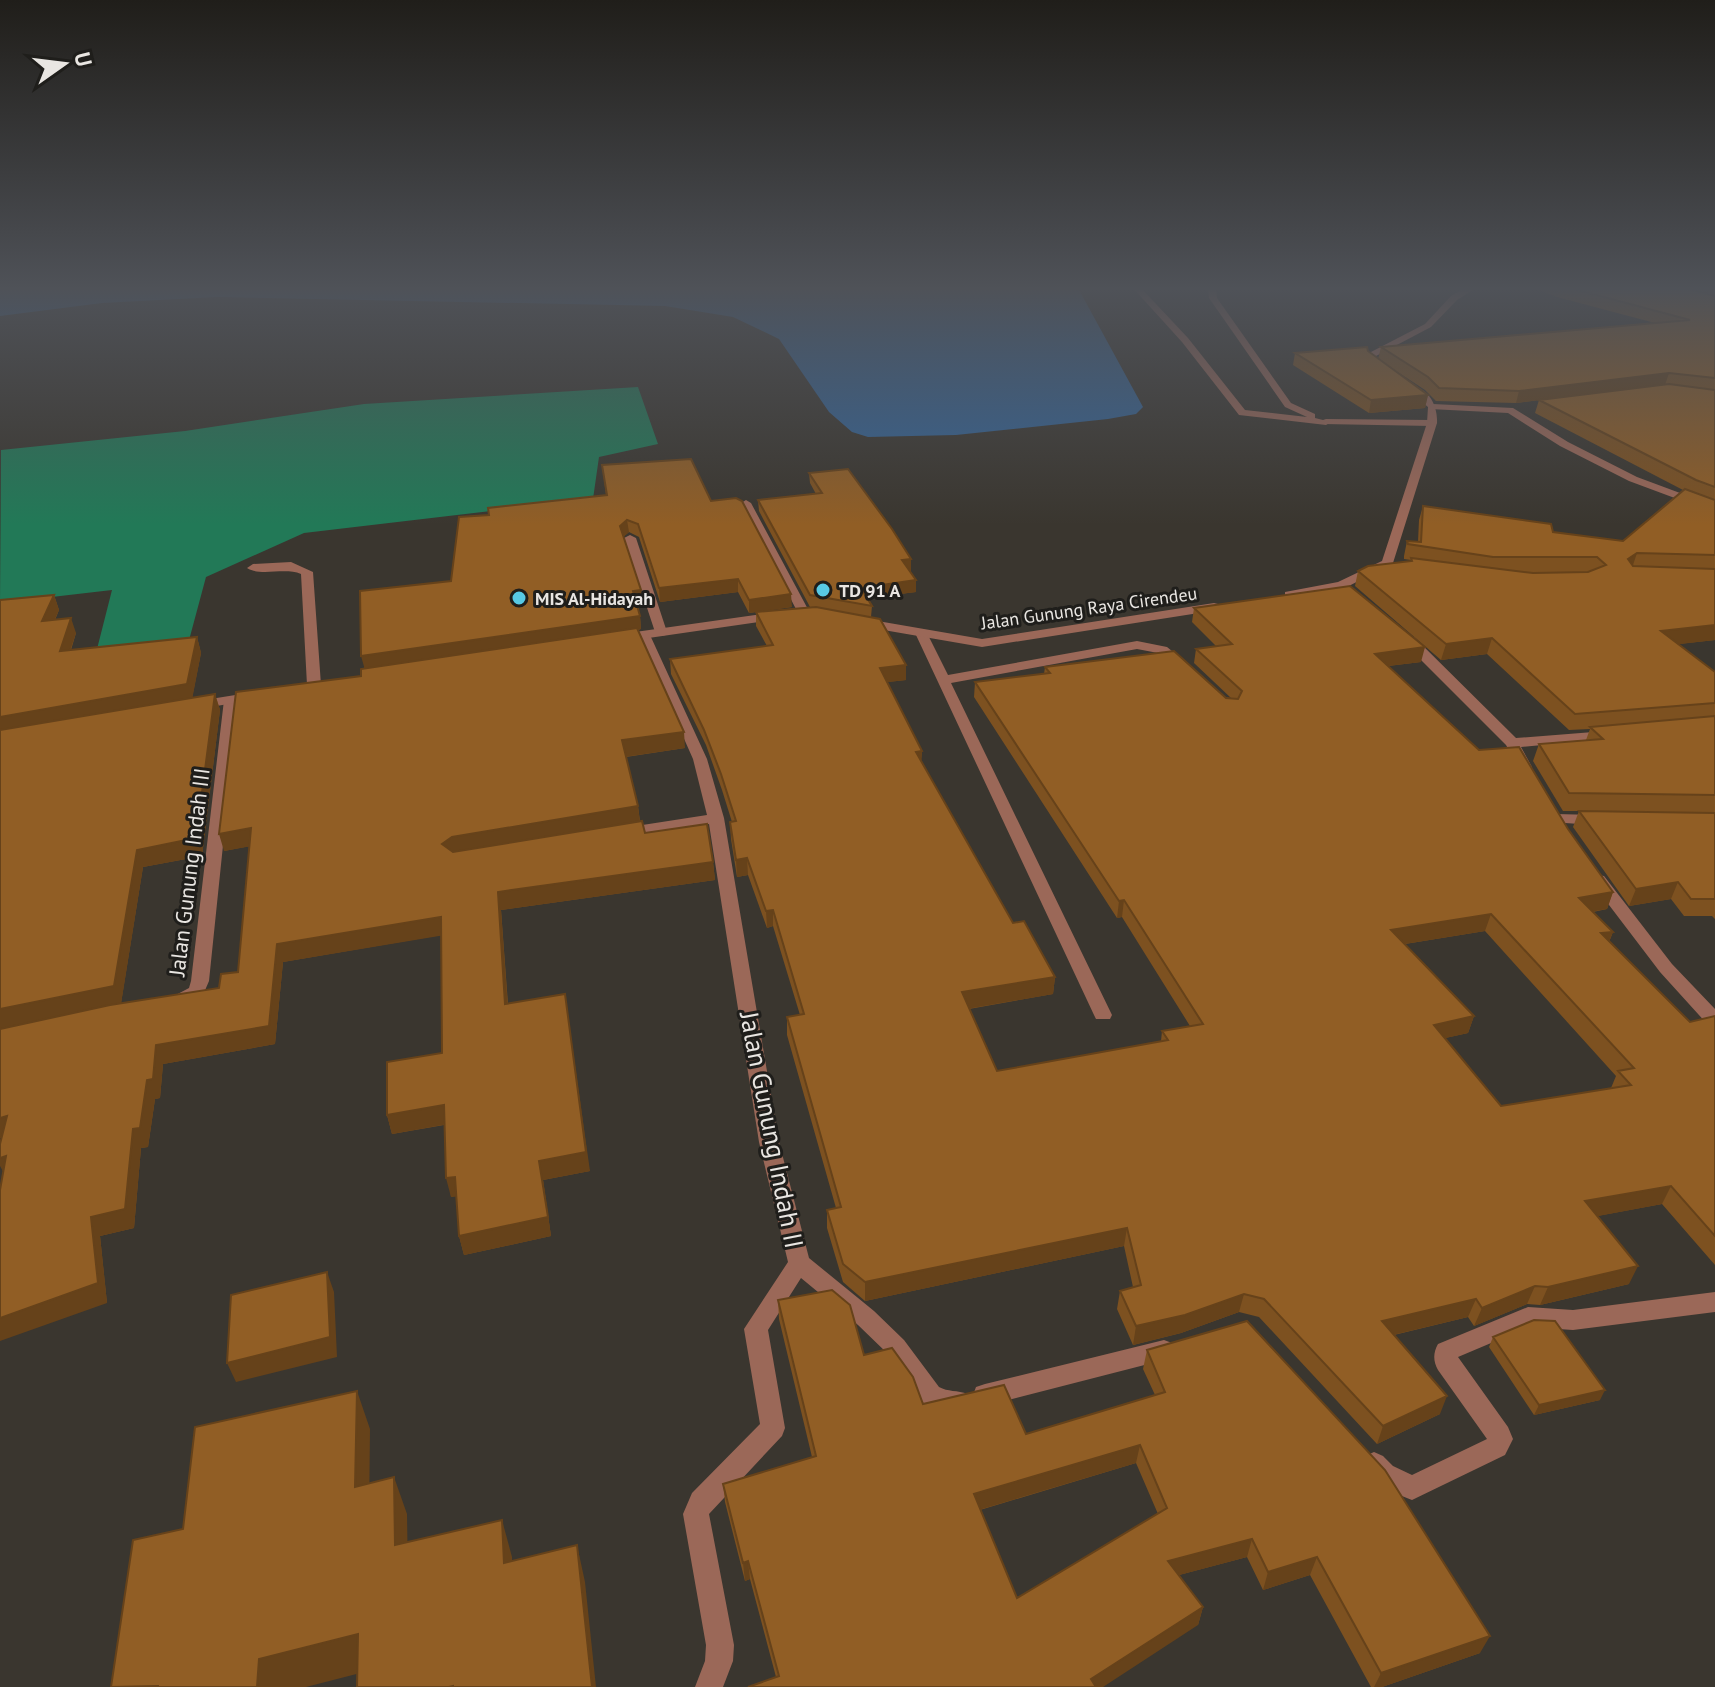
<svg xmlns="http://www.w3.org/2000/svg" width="1715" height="1687" font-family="'PT Sans',sans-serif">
  <rect width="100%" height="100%" fill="#3a362f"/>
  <path fill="#227957" d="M638 387 658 444 599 457 593 499 304 533 206 577 188 644 96 653 112 590 0 603 1 450 185 431 364 404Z"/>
  <path fill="#346497" d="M0 288H1078L1143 407 1136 414 1108 419 956 435 868 437 852 432 829 412 779 339 733 317 665 306 217 297 102 303 0 316Z"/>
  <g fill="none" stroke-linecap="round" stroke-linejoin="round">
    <path fill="#9b6858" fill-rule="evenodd" d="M1133 288H1141L1188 338 1245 410 1307 417 1285 407 1209 298 1208 288H1216L1217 298 1291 403 1315 414V418L1331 422 1326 425 1239 415 1182 342Z"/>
    <path fill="#9b6858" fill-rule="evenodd" d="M1433 404 1513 408 1568 442 1637 477 1715 506V513L1629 481 1560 446 1508 413 1430 409V405Z
      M1326 419 1432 420 1437 423 1432 426 1323 424V420Z
      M746 500 751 503 810 613 808 616H800L798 613 741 503Z
      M630 535 636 538 667 632 666 635 661 636 655 632 624 538Z
      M291 562 313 572 321 685 314 689 307 685 301 574C284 567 261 577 247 568L253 564Z
      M644 631 650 635 707 759 724 818 779 1142 809 1258 874 1311 904 1340 939 1387C948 1392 957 1390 968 1394L971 1402 968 1410 945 1414 921 1403 888 1354 858 1325 801 1278 768 1330 785 1428 782 1436 709 1514 734 1645 733 1661 723 1687H695L705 1661 706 1645 683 1514 692 1493 760 1424 744 1329 788 1262 759 1142 709 824 623 838 615 833 623 828 707 815 693 759 638 635Z
      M922 631 928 635 948 675 1137 641 1167 647 1188 664 1181 668 1158 653 1137 649 951 683 1112 1015 1110 1019H1096L1094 1015 916 635Z
      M1409 636 1414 637 1516 738 1606 731 1613 735 1606 739 1521 747 1532 767 1530 770H1520L1506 745 1404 643V637Z
      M231 696 238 700 209 981 203 995 179 1007 172 1005 170 1001 172 997 189 988 191 981 224 700Z
      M1556 814 1595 815 1603 820 1595 825 1550 822 1548 819 1550 816Z
      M1598 875 1604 876 1672 964 1715 1009V1026L1708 1025 1660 972 1590 880Z
      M1715 1292V1312L1573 1330 1529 1327 1458 1357 1508 1427 1513 1439 1505 1455 1412 1500C1392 1492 1371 1485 1361 1464L1365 1456 1374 1452 1383 1456 1393 1466 1412 1475 1487 1439 1438 1370C1433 1361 1433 1353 1438 1344L1528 1307 1573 1310Z
      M1164 1340 1172 1343 1176 1350 1172 1357 1164 1360 985 1406 976 1403 973 1395 976 1387 985 1384Z"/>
    <path fill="#9b6858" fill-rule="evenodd" d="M1465 288H1476L1457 300 1431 327 1376 356 1375 360 1384 368V372H1378L1368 363 1369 353 1425 324 1451 296Z
      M1408 386C1428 386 1438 405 1437 423L1393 563 1345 588 1285 598V592L1338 582 1382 561 1427 423 1428 407 1408 390Z
      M1214 603 1218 604V610L982 647 866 627 860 623 866 619 982 639Z
      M776 612 782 616 780 619 621 642 615 638 621 634Z
      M254 692 261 696 259 699 198 709 191 705 198 701Z"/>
  </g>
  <path fill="#7d5120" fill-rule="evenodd" d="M1534 288H1715V640L1678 644 1715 672V919L1712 916H1684L1671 899 1629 906 1573 827 1579 811H1563L1533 761 1539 744 1586 740 1590 729 1569 730 1487 654 1441 660 1355 586 1358 571 1411 561V560L1404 559V556L1407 541 1418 542 1419 520 1423 506 1553 532 1623 541 1683 490 1535 413 1539 400 1516 403 1436 401 1425 390 1378 359 1381 347 1655 323 1557 297Z
    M1368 351 1428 395 1425 408 1369 413 1293 365 1295 353Z
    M602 465 711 501 792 607 763 611 810 607 759 511 758 500 816 494 810 483 809 473 911 571H910L916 580V592L867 598 872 606 871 617 906 680 887 682 922 751 921 761 1013 923 1055 977 1053 994 969 1009 997 1071 1161 1041 1162 1031 1190 1026 1122 917 1117 918 974 697 975 682 1044 674 1045 667 1231 698 1194 663 1196 649 1216 646 1192 622 1194 608 1421 662 1388 666 1479 750 1568 829 1613 892 1607 909 1593 912 1613 932 1609 942 1690 1022 1715 1016V1265L1662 1204 1597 1216 1629 1284 1540 1305 1527 1304 1474 1326 1468 1317 1394 1335 1440 1414 1377 1444 1259 1317 1239 1312 1181 1333 1133 1345 1117 1309 1120 1291 1133 1287 1124 1246 865 1301 843 1282 827 1228V1210L836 1208 787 1035V1017L800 1015 773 926 767 928 748 875 737 877 731 839 730 822H732L722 790 706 745 671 674 670 659 767 646 756 626V612L749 613 738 592 660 602 639 537 629 532 623 537 641 590 643 604H637L640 616 641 629 638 630 685 748 626 757 638 806 640 821 645 833 713 862 715 880 501 910 508 1004 590 1171 543 1180 551 1236 464 1255 459 1236 456 1196 451 1197 444 1125 392 1134 387 1115 442 1053 441 935 283 962 275 1044 163 1064 160 1098 155 1099 148 1147 141 1148 134 1228 100 1236 107 1303 3 1172 1 1138H0V600L54 595 59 610 55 620 76 633 71 650 197 637 201 653 192 698 215 694 220 710 202 856 143 867 121 1003 219 988 238 972 250 846 224 851 361 676 364 668 451 581 489 515 606 495ZM1485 931 1616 1076 1611 1088 1501 1106 1445 1038 1468 1033 1474 1016 1405 944Z
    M778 1300 864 1355 923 1404 1026 1434 1155 1395 1143 1369 1147 1350 1480 1653 1382 1687H1371L1310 1575 1263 1590 1247 1557 1179 1575 1203 1607 1198 1625 776 1677 750 1579 745 1581 725 1502 723 1484 812 1457 779 1319ZM1136 1463 1158 1514 1017 1598 980 1510Z
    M1493 1337 1600 1400 1534 1415 1489 1347Z"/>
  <path fill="#66421a" d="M1669 373 1665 385 1516 403 1519 391Z
    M1428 395 1425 408 1369 413 1371 400Z
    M627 520 629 532 621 539 620 526Z
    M1637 553 1632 568 1628 559Z
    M911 559V571L902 572V560Z
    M738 579V592L660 602 659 588Z
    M916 580V592L861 599V588Z
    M641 590 643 604 634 605 633 591Z
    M791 594 792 607 749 613V600Z
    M54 595 59 610 47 637 42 621Z
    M640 616 641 629 365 670 361 656Z
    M71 618 76 633 65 666 60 651Z
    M1715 625V640L1655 647 1661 631Z
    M197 637 201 653 192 700 0 735V717Z
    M1492 638 1487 654 1441 660 1446 644Z
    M1425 647 1421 662 1371 668 1375 654Z
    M906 665V680L880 683V668Z
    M215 694 220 710 202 856 143 867 121 1004 0 1029V1009L137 850Z
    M684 732 685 748 624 757 622 740Z
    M922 751 921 767 916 752Z
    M638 806 640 823 445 861 442 844 452 837Z
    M251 828 257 845 224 851 219 834Z
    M747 858 748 875 737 877 736 860Z
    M713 862 715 880 501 910 509 1022 505 1004 498 892Z
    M1678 882 1671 899 1629 906 1636 889Z
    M1613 892 1607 909 1572 915 1579 898Z
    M1124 900 1122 917 1117 918 1119 901Z
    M773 910V926L767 928 766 911Z
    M1491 914 1485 931 1386 947 1391 930Z
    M441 917 445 935 283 962 275 1044 163 1064 160 1098 155 1099 148 1147 141 1148 134 1228 100 1236 107 1303 0 1341V1318L133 1129 156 1045 277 944Z
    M1613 932 1606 949 1601 933Z
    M1055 977 1053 994 961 1010 962 992Z
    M565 994 590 1171 543 1180 551 1236 464 1255 459 1236 539 1161Z
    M1474 1016 1468 1033 1428 1042 1434 1025Z
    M444 1105 448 1124 392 1134 387 1115Z
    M7 1116 16 1135 0 1138V1118Z
    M6 1156V1177L0 1166V1158Z
    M455 1177 460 1196 451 1197 446 1178Z
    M1671 1186 1662 1204 1577 1220 1585 1201Z
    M1127 1228 1124 1246 865 1301V1282Z
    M1638 1266 1629 1284 1540 1305 1548 1287Z
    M327 1272 334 1292 337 1357 236 1382 227 1363Z
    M1535 1286 1527 1304 1474 1326 1482 1308Z
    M1244 1294 1239 1312 1181 1333 1133 1345 1136 1326Z
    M1476 1299 1468 1317 1376 1339 1382 1321Z
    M1605 1390 1600 1400 1534 1415 1539 1405Z
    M357 1391 370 1429 369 1524 355 1487Z
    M1447 1396 1440 1414 1377 1444 1383 1426Z
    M1140 1445 1136 1463 972 1512 974 1494Z
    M394 1477 407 1514 408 1581 395 1545Z
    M502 1520 512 1557 514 1600 504 1563Z
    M1252 1539 1247 1557 1164 1579 1168 1561Z
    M577 1545 585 1582 596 1687H592Z
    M1317 1557 1310 1575 1263 1590 1268 1572Z
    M748 1561 750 1579 745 1581 743 1563Z
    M1203 1607 1198 1625 1103 1687H1089L1091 1679Z
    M358 1634 372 1670 306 1687H257L259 1659Z
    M1490 1636 1480 1653 1382 1687H1374L1381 1673Z"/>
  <path fill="#915e25" stroke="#66421a" stroke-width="2" fill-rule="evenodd" d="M1570 288H1686L1715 296V378L1669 373 1519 391 1439 388 1428 377 1381 347 1690 320Z
    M1367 347 1368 351 1428 395 1371 400 1295 353Z
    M1669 384 1715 390V487L1696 480 1539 400Z
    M691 459 711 501 736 498 742 501 791 594 749 600 738 579 659 588 638 524 627 520 620 526 641 590 633 591 640 616 361 656 360 591 451 581 459 517 489 515 488 508 607 495 602 465Z
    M848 469 892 529 911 559 902 560 916 580 861 588 872 606 810 595 758 500 822 493 809 473Z
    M1685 489 1715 500V555L1637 553 1628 559 1633 566 1715 569V625L1661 631 1715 672V703L1575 714 1492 638 1446 644 1358 571 1368 566 1412 561 1411 558 1533 573 1588 572 1606 565 1597 557H1493L1408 544 1407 541 1421 542 1423 506 1551 524 1553 532 1623 541Z
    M1350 586 1425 647 1375 654 1479 750 1519 747 1568 829 1613 892 1579 898 1613 932 1601 933 1690 1022 1715 1016V1236L1671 1186 1585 1201 1638 1266 1548 1287 1535 1286 1482 1308 1476 1299 1382 1321 1447 1396 1383 1426 1264 1299 1244 1294 1185 1315 1136 1326 1120 1291 1141 1285 1127 1228 865 1282 843 1264 827 1210 841 1207 787 1017 804 1014 773 910 766 911 747 858 736 860 730 822 736 821 721 774 704 730 670 659 773 645 756 612 816 607 880 619 906 665 880 668 922 751 916 752 1013 923 1024 921 1055 977 962 992 997 1071 1168 1040 1162 1031 1203 1024 1124 900 1119 901 975 682 1050 673 1045 667 1174 651 1226 698 1238 699 1242 691 1196 649 1232 644 1194 608ZM1491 914 1634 1068 1618 1071 1631 1085 1501 1106 1434 1025 1474 1016 1391 930Z
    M54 595 42 621 71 618 60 651 197 637 187 684 0 717V600Z
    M637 628 684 732 622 740 638 806 452 837 442 844 453 852 642 821 645 833 707 824 713 862 498 892 505 1004 565 994 586 1152 539 1161 548 1217 459 1236 455 1177 446 1178 444 1105 387 1115V1062L442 1053 441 917 277 944 269 1026 156 1045 153 1079 147 1080 140 1128 133 1129 125 1209 91 1217 98 1283 0 1318V1190L6 1156 0 1158V1144L7 1116 0 1118V1029L110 1005 219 988 221 974 238 972 251 828 219 834 236 692 361 676V669Z
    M215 694 196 838 137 850 114 986 0 1009V730Z
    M1715 716V795L1569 793 1539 744 1603 739 1590 727Z
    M1579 811 1715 813V899H1691L1678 882 1636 889Z
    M327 1272 330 1337 227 1363 231 1295Z
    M832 1290 850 1305 864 1355 892 1348 913 1377 923 1404 1004 1385 1026 1434 1165 1392 1147 1350 1247 1321 1385 1470 1490 1636 1381 1673 1317 1557 1268 1572 1252 1539 1168 1561 1203 1607 1091 1679 1096 1687H748L779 1676 748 1561 743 1563 723 1484 816 1456 778 1300ZM1140 1445 1167 1508 1017 1598 974 1494Z
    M1534 1320 1555 1321 1605 1390 1539 1405 1493 1337Z
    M357 1391 355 1487 394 1477 395 1545 502 1520 504 1563 577 1545 592 1687H453V1686L449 1687H357L358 1634 259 1659 257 1687H158V1686L111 1687 133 1540 183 1529 195 1427Z"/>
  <linearGradient id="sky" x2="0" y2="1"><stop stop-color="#201e1a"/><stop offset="0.55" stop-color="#4f5258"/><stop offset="1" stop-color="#4f5258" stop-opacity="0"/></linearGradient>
  <rect width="1715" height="525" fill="url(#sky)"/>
  <g fill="#58c9e4" stroke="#1f1e1b" stroke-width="3">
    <circle cx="823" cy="590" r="8"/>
    <circle cx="519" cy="598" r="8"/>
  </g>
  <g text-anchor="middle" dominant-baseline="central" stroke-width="6" stroke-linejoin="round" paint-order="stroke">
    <g font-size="18" font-weight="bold" fill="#e9e6e2" stroke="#1f1e1b" text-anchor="start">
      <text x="839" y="590">TD 91 A</text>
      <text x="535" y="598">MIS Al-Hidayah</text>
    </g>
    <g font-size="18" fill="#e9e6e2" stroke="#1f1e1b">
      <text transform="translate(1089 608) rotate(-8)">Jalan Gunung Raya Cirendeu</text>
    </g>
    <g font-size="22" fill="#e9e6e2" stroke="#1f1e1b">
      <text transform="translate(189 872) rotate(-83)">Jalan Gunung Indah III</text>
    </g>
    <g font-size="26" fill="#e9e6e2" stroke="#1f1e1b">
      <text transform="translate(772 1130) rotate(79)">Jalan Gunung Indah II</text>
    </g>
  </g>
  <g transform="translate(64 64) rotate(76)" stroke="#1f1e1b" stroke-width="6" paint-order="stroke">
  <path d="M0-6L14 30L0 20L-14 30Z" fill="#e9e6e2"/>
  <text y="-12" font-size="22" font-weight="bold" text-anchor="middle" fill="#e9e6e2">U</text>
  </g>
</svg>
